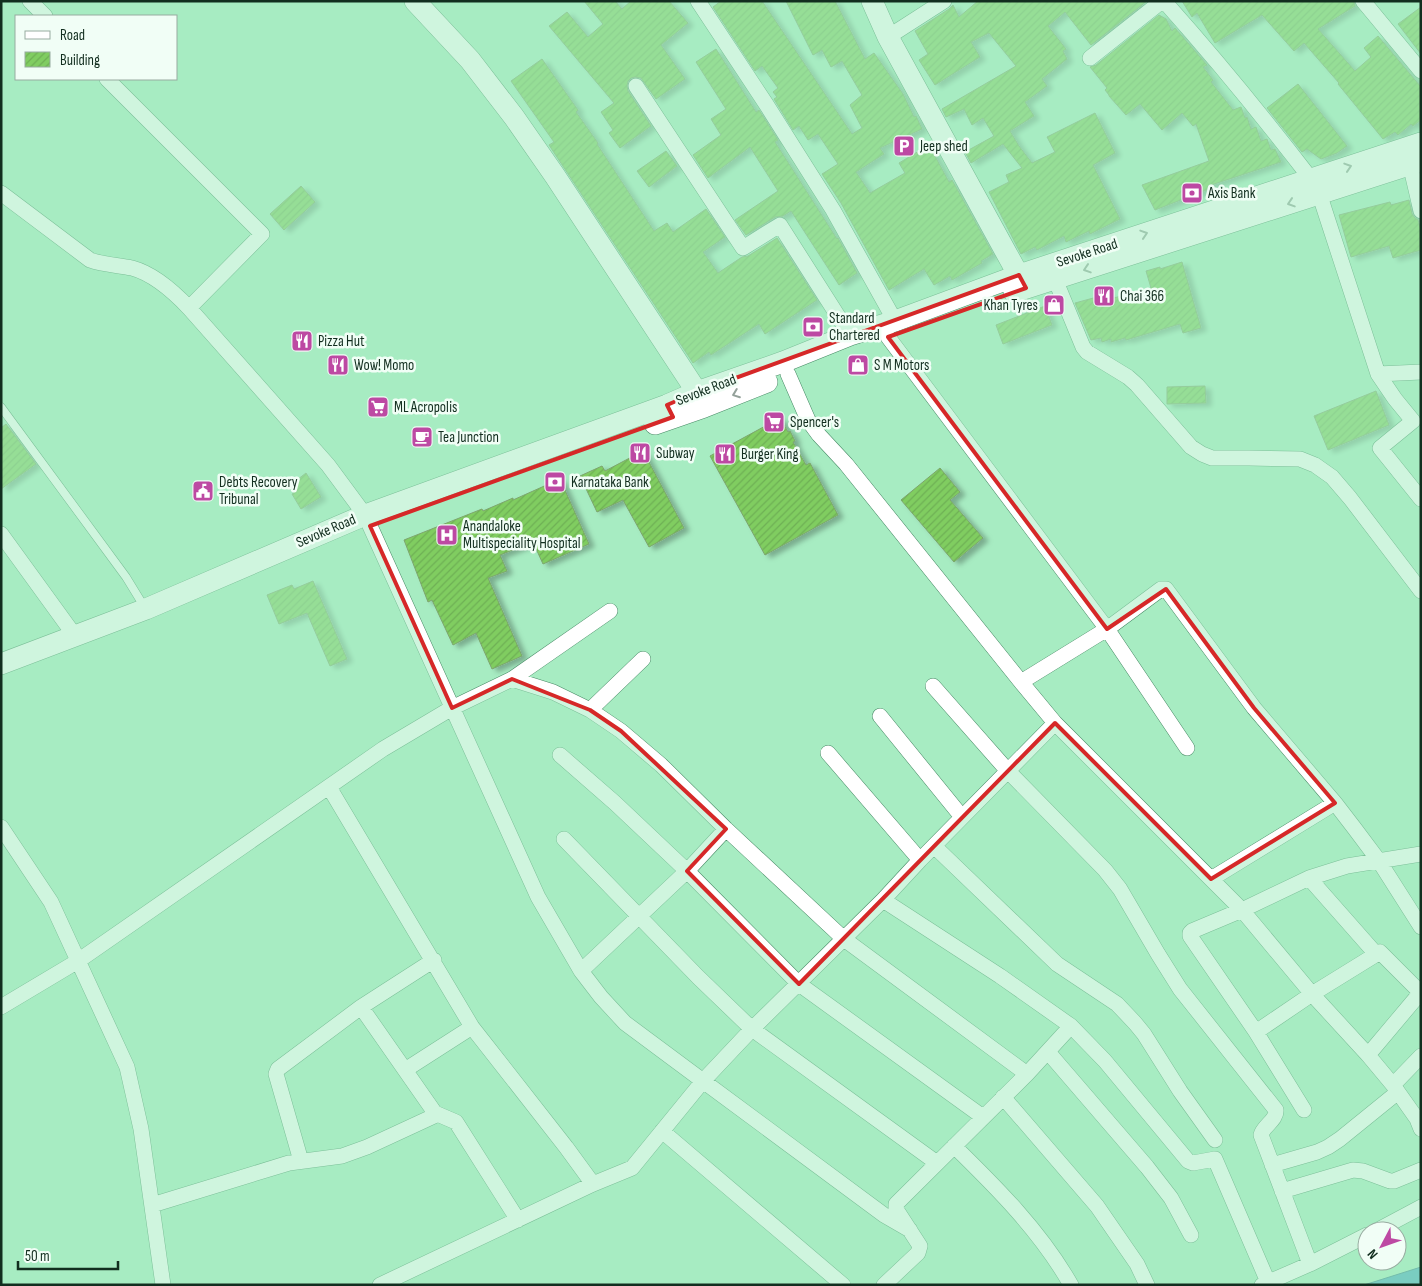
<svg xmlns="http://www.w3.org/2000/svg" width="1422" height="1286" font-family="'Sofia Sans Condensed',sans-serif">
  <defs>
    <pattern id="building-hatch" width="6" height="6" patternUnits="userSpaceOnUse" patternTransform="scale(1.25)"><rect width="6" height="6" fill="#80cd61"/><path d="M-1 1l2-2M0 6l6-6M5 7l2-2" fill="none" stroke="#6eb054"/></pattern>
    <filter id="shadow"><feDropShadow dx="5.5" dy="3" stdDeviation="2.5" flood-color="#0004"/></filter>
  </defs>
  <rect width="100%" height="100%" fill="#a7ecc2"/>
  <path fill="#44a6bf" stroke="#35828f" d="M1421 1267V1285H1364Z"/>
  <path fill="url(#building-hatch)" stroke="#7da56e" filter="url(#shadow)" d="M584 1H615L622 9 631 1H669L688 23 661 45 685 79 656 99 641 78 635 77 631 78 628 81 627 86 628 91 651 126 620 148 609 133 613 130 601 112 614 103 549 26 567 12 588 37 603 24Z
    M721 1H762L852 134 862 128 850 105 862 95 842 61 831 67 822 50 813 55 786 1H835L865 59 874 53 903 94 914 117 916 116 922 129 880 148 884 154 856 172 870 193 905 173 899 163 929 145 949 182 952 180 993 254 981 261 982 263 952 280 950 276 934 285 924 269 889 290 841 203 822 174 838 164 818 134 808 140 799 126 793 130 774 99 777 97 773 92 778 88 762 66 755 71 713 7Z
    M978 1H1147L1091 45 1065 12 1048 26 1066 49 1063 51 1067 59 1042 79 1047 86 1025 102 1034 116 1010 131 1019 146 1032 163 1055 152 1047 137 1095 113 1115 153 1093 165 1120 219 1090 234 1089 231 1066 242 1064 236 1037 250 1035 247 1021 254 989 192 1009 182 1006 175 1022 168 1003 144 971 163 965 152 994 136 983 118 972 125 964 109 946 117 942 109 1016 66 989 33 971 42 980 57 935 85 919 60 928 54 915 31 949 9 953 5 959 17Z
    M1182 1H1354L1355 6 1318 29 1355 71 1371 57 1364 48 1378 36 1421 87V120L1413 126 1411 124 1398 135 1395 132 1383 139 1338 84 1339 83 1304 43 1294 51 1262 15 1215 43 1197 13 1192 17Z
    M1421 7V54L1398 24Z
    M1159 15 1166 19 1172 31 1175 28 1207 65 1203 67 1213 80 1211 82 1233 110 1241 107 1245 118 1247 117 1251 129 1256 127 1261 141 1267 139 1271 150 1275 149 1281 162 1208 186 1209 189 1155 210 1142 185 1209 161 1196 124 1193 126 1182 113 1162 130 1140 104 1126 115 1109 96V95L1105 90 1107 88 1090 67 1096 65Z
    M716 49 756 112 759 110 778 140 775 142 837 239 838 238 857 273 839 285 791 211 783 216 775 217 746 235 735 220 778 191 750 147 708 178 693 155 721 135 711 119 726 109 696 62Z
    M542 59 578 110 576 112 598 143 597 144 654 231 667 223 673 232 706 209 725 237 703 252 718 273 742 257 748 256 777 238 817 300 765 334 759 324 711 355 709 352 693 363 549 145 554 142 511 81Z
    M1298 84 1347 146 1337 153 1321 159 1307 149 1302 152 1267 108Z
    M666 151 677 166 649 187 637 171Z
    M301 186 315 202 284 230 270 214Z
    M1409 200 1412 214 1415 218 1418 220 1421 230V250L1393 258 1389 246 1351 257 1339 215 1390 202 1391 205Z
    M1182 262 1201 328 1183 333 1180 324 1126 340 1125 338 1111 342V339L1102 342 1101 338 1091 340 1075 303 1108 294 1110 299 1151 288 1146 271 1160 267V269Z
    M1045 306 1052 325 1003 344 996 325Z
    M1205 386 1206 403 1167 404V387Z
    M1376 391 1389 425 1328 450 1314 416Z
    M780 418 788 432 790 431 795 441 793 442 806 465 810 463 838 515 765 555 710 456Z
    M6 424 36 464 1 489V428Z
    M643 451 684 528 649 547 623 500 597 512 580 476 602 466 605 471Z
    M940 468 960 492 950 500 983 538 954 562 901 500Z
    M306 473 321 497 301 509 292 494 294 493 289 486Z
    M560 479 589 544 543 564 533 542 500 555 507 571 488 578 522 656 492 669 476 633 453 645 432 600 428 602 404 540 482 509 483 511 513 498V500Z
    M313 581 347 659 330 666 307 613 279 624 267 595 292 585 294 589Z"/>
  <g fill="none" stroke-linecap="round" stroke-linejoin="round">
    <g stroke="#478a65" stroke-width="9">
      <path id="lane" d="M1 407 126 577 145 608"/>
    </g>
    <g stroke="#478a65" stroke-width="16">
      <path id="street" d="M30 1 45 16
        M698 1 766 104 833 210 895 321
        M1164 1C1216 59 1264 118 1311 179
        M1363 1 1421 71
        M888 37 944 1
        M1090 58 1162 1
        M107 79 262 234 189 308
        M636 86 743 248 780 225 850 335
        M1410 164 1421 211
        M1 193 90 260C104 265 118 265 132 268 154 274 173 291 189 308L328 465 365 515
        M1319 193 1378 374 1395 399 1413 421 1380 448 1421 499
        M1055 279 1083 347 1087 352 1128 377 1137 385 1191 447 1202 454 1212 458H1249L1300 459 1315 465 1332 477 1350 498 1421 591
        M888 337 1107 629 1187 748
        M788 374 808 420 819 435 846 464 1021 682 1055 723 1242 910 1312 994 1368 1055 1393 1085 1417 1119 1421 1129
        M1378 374 1421 372
        M370 526 538 897 581 971 601 997 625 1023 703 1081 884 1215 910 1230
        M1 534 75 636
        M512 679 553 692 590 710 621 731 661 765 726 829 844 939 1027 1074
        M1021 682 1107 629 1161 589H1166L1254 708 1335 803 1355 829 1379 861 1421 927
        M933 686 1007 770 1105 870 1120 889 1158 954 1180 989 1276 1110C1277 1120 1263 1126 1261 1135L1310 1264
        M590 710 643 659
        M880 716 962 817
        M828 753 920 860
        M560 755 615 803 687 871 799 984 983 1117
        M329 787 472 1027 566 1147 593 1184
        M1 827 51 902 127 1067 141 1129 163 1285
        M564 839 698 977 752 1029 937 1163
        M934 846 1057 964 1117 1004 1135 1023 1144 1034 1180 1091 1215 1140
        M1309 878 1376 954
        M1211 879 1335 803
        M883 900 1000 976 1071 1026 1105 1061 1188 1161 1193 1163 1215 1159 1268 1282
        M581 971 687 871 726 829
        M1 1007 78 961 383 749 452 708 512 679 610 611
        M1256 1032 1312 994 1380 952 1420 992
        M1048 1052 1147 1167 1171 1198 1191 1235
        M1368 1055 1421 992
        M405 1070 472 1027
        M1393 1085 1421 1056
        M1003 1097 1097 1206 1137 1264 1147 1285
        M1304 1110 1256 1032 1190 936V933L1192 931 1242 910 1309 878 1347 866 1421 854
        M435 1113 456 1122 518 1220
        M662 1131 843 1285
        M954 1146C997 1188 1041 1232 1071 1285
        M301 1161 276 1074 278 1069 361 1007 434 960
        M1272 1165 1317 1152 1328 1147 1340 1139 1398 1092
        M1282 1191 1353 1170 1363 1171 1390 1181H1394L1421 1170
        M152 1205 289 1163 342 1156 367 1147 434 1116 435 1113 361 1007
        M1376 1231 1421 1207
        M380 1285 593 1184 632 1168 703 1081 752 1029 883 900 920 860 1055 723
        M884 1285 918 1253 920 1246 896 1209V1204L1027 1074 1071 1026
        M1262 1285 1310 1264 1367 1235"/>
    </g>
    <g stroke="#478a65" stroke-width="22">
      <path id="secondary" d="M415 1 470 60 514 117 555 176 697 392 702 403
        M872 1 888 37 1025 287
        M1014 292 1421 161
        M655 424 704 407 767 382
        M1 664 146 609 365 515 667 405 697 392 783 362 850 335 895 321 1019 275 1421 143"/>
    </g>
    <use href="#lane" stroke="#fff" stroke-width="8"/>
    <use href="#street" stroke="#fff" stroke-width="15"/>
    <use href="#secondary" stroke="#fff" stroke-width="21"/>
  </g>
  <defs><path id="oneway-chevron" d="M-2-3.5L2.5 0L-2 3.5" fill="none" stroke-width="1.6" stroke-linecap="round" stroke-linejoin="round" transform="scale(1.25)"/></defs>
  <g stroke="#94a19a">
    <use href="#oneway-chevron" transform="translate(1348 167) rotate(-18)"/>
    <use href="#oneway-chevron" transform="translate(1291 203) rotate(162)"/>
    <use href="#oneway-chevron" transform="translate(1144 234) rotate(-18)"/>
    <use href="#oneway-chevron" transform="translate(1087 269) rotate(162)"/>
    <use href="#oneway-chevron" transform="translate(736 394) rotate(159)"/>
  </g>
  <path d="M0 0H1422V1286H0ZM1019 275 1026 288 888 337 1107 629 1166 589 1254 708 1335 803 1211 879 1055 723 799 984 687 871 726 829 621 731 590 710 512 679 452 708 370 526 673 417 667 405 697 392Z" fill="#a7ecc2" fill-opacity=".55" fill-rule="evenodd"/>
  <path fill="none" stroke="#d62828" stroke-width="4" stroke-linejoin="round" d="M1019 275 1026 288 888 337 1107 629 1166 589 1254 708 1335 803 1211 879 1055 723 799 984 687 871 726 829 621 731 590 710 512 679 452 708 370 526 673 417 667 405 697 392Z"/>
  <defs>
    <g id="parking-square" transform="scale(1.125)"><rect x="-9" y="-9" width="18" height="18" rx="4" fill="#bd49a3" stroke="#f1fef6"/><path d="M-3.5-5.5H1a3.5 3.5 0 0 1 0 7H-1V5.5H-3.5ZM-1-3.4V-.6H.8a1.4 1.4 0 0 0 0-2.8Z" fill="#fff"/></g>
    <g id="bank-square" transform="scale(1.125)"><rect x="-9" y="-9" width="18" height="18" rx="4" fill="#bd49a3" stroke="#f1fef6"/><path d="M-6-4H6V4H-6ZM0-2.3a2.3 2.3 0 1 0 0 4.6a2.3 2.3 0 1 0 0-4.6Z" fill="#fff"/></g>
    <g id="restaurant-square" transform="scale(1.125)"><rect x="-9" y="-9" width="18" height="18" rx="4" fill="#bd49a3" stroke="#f1fef6"/><path d="M-5-6h1v4h1v-4h1v4h1v-4h1v5L-1.5 .5V6h-2V.5L-5-1ZM5-6V6H3V1.5H1.5Q1.5-4 5-6Z" fill="#fff"/></g>
    <g id="shop-square" transform="scale(1.125)"><rect x="-9" y="-9" width="18" height="18" rx="4" fill="#bd49a3" stroke="#f1fef6"/><path d="M-5-2.5h2.3a2.7 3.5 0 0 1 5.4 0H5L5.5 6h-11ZM-1.5-2.5h3a1.5 2.3 0 0 0-3 0Z" fill="#fff"/></g>
    <g id="supermarket-square" transform="scale(1.125)"><rect x="-9" y="-9" width="18" height="18" rx="4" fill="#bd49a3" stroke="#f1fef6"/><path d="M-6-5.5h2.5l.6 2H6L4.5 2H-2.5L-4.4-4H-6ZM-1.5 3.2a1.3 1.3 0 1 0 .1 0ZM3 3.2a1.3 1.3 0 1 0 .1 0Z" fill="#fff"/></g>
    <g id="cafe-square" transform="scale(1.125)"><rect x="-9" y="-9" width="18" height="18" rx="4" fill="#bd49a3" stroke="#f1fef6"/><path d="M-5.5-4.5H6V0H3Q3 3.5 0 3.5H-2.5Q-5.5 3.5-5.5 0ZM3-3.2v2h1.7v-2ZM-6 4.5H4V6H-6Z" fill="#fff"/></g>
    <g id="civic-square" transform="scale(1.125)"><rect x="-9" y="-9" width="18" height="18" rx="4" fill="#bd49a3" stroke="#f1fef6"/><path d="M-.6-6.5H3V-4.5H.6V-3L4-1V1h2V6H-6V1h2V-1L-.6-3ZM-1.2 2.5V6h2.4V2.5Z" fill="#fff"/></g>
    <g id="hospital-square" transform="scale(1.125)"><rect x="-9" y="-9" width="18" height="18" rx="4" fill="#bd49a3" stroke="#f1fef6"/><path d="M-5-5h3v3.5h4V-5h3V5h-3V1.5h-4V5h-3Z" fill="#fff"/></g>
  </defs>
  <g fill-rule="evenodd">
    <use href="#parking-square" x="904" y="146"/>
    <use href="#bank-square" x="1192" y="193"/>
    <use href="#restaurant-square" x="1104" y="296"/>
    <use href="#shop-square" x="1054" y="305"/>
    <use href="#bank-square" x="813" y="327"/>
    <use href="#restaurant-square" x="302" y="341"/>
    <use href="#restaurant-square" x="338" y="365"/>
    <use href="#shop-square" x="858" y="365"/>
    <use href="#supermarket-square" x="378" y="407"/>
    <use href="#supermarket-square" x="774" y="422"/>
    <use href="#cafe-square" x="422" y="437"/>
    <use href="#restaurant-square" x="640" y="453"/>
    <use href="#restaurant-square" x="725" y="454"/>
    <use href="#bank-square" x="555" y="482"/>
    <use href="#civic-square" x="203" y="491"/>
    <use href="#hospital-square" x="447" y="535"/>
  </g>
  <g text-anchor="middle" dominant-baseline="central" stroke-width="5" stroke-linejoin="round" paint-order="stroke">
    <g font-size="15" fill="#122e1f" stroke="#f1fef6" text-anchor="start">
      <text x="920" y="146">Jeep shed</text>
      <text x="1208" y="193">Axis Bank</text>
      <text x="1120" y="296">Chai 366</text>
      <text x="1038" y="305" text-anchor="end">Khan Tyres</text>
      <text x="829" y="318">Standard<tspan x="829" dy="17">Chartered</tspan></text>
      <text x="318" y="341">Pizza Hut</text>
      <text x="354" y="365">Wow! Momo</text>
      <text x="874" y="365">S M Motors</text>
      <text x="394" y="407">ML Acropolis</text>
      <text x="790" y="422">Spencer's</text>
      <text x="438" y="437">Tea Junction</text>
      <text x="656" y="453">Subway</text>
      <text x="741" y="454">Burger King</text>
      <text x="219" y="482">Debts Recovery<tspan x="219" dy="17">Tribunal</tspan></text>
      <text x="571" y="482">Karnataka Bank</text>
      <text x="463" y="526">Anandaloke<tspan x="463" dy="17">Multispeciality Hospital</tspan></text>
    </g>
    <g font-size="15" fill="#122e1f" stroke="#f1fef6">
      <text transform="translate(1087 253) rotate(-18)">Sevoke Road</text>
      <text transform="translate(706 390) rotate(-21)">Sevoke Road</text>
      <text transform="translate(326 531) rotate(-23)">Sevoke Road</text>
    </g>
  </g>
  <rect width="1422" height="1286" fill="none" stroke="#122e1f" stroke-width="5"/>
  <rect x="15" y="15" width="162" height="65" fill="#f1fef6" stroke="#98aba0"/>
  <rect x="25" y="31" width="25" height="8" fill="#ffffff" stroke="#98aba0"/>
  <text x="60" y="40" font-size="15" fill="#122e1f">Road</text>
  <rect x="25" y="52" width="25" height="15" fill="url(#building-hatch)" stroke="#98aba0"/>
  <text x="60" y="65" font-size="15" fill="#122e1f">Building</text>
  <g transform="translate(1382 1246) rotate(229)"><circle r="24" fill="#f1fef6" stroke="#98aba0"/>
  <path d="M0-4L9 19L0 12L-9 19Z" fill="#bd49a3"/>
  <text y="-8" font-size="14" font-weight="bold" text-anchor="middle" fill="#122e1f">N</text>
  </g>
  <path d="M18 1261v8h100v-8" fill="none" stroke="#122e1f" stroke-width="2.5"/>
  <text x="25" y="1261" font-size="15" fill="#122e1f" stroke="#f1fef6" stroke-width="4" paint-order="stroke">50 m</text>
</svg>
